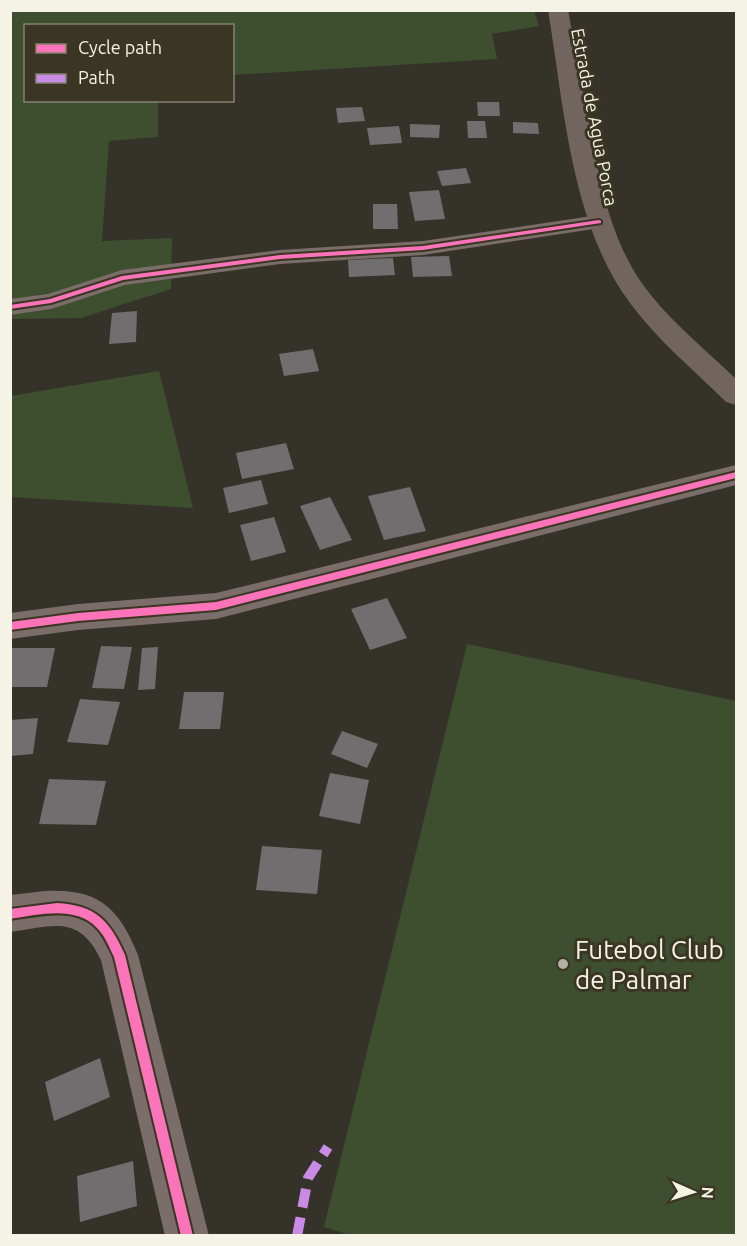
<svg xmlns="http://www.w3.org/2000/svg" width="747" height="1246" font-family="Ubuntu,sans-serif">
  <rect width="100%" height="100%" fill="#353229"/>
  <path fill="#3e4f30" d="M534 10 539 26 492 34 497 59 233 75 232 26H26V100L158 101V137L109 141 102 241 172 238 171 289 81 318 11 319 10 11Z
    M159 371 193 508 11 497V396Z
    M467 644 736 701V1235L353 1236 324 1227Z"/>
  <path fill="#716e6f" d="M477 102H499L500 116H478Z
    M362 107 365 121 338 123 336 108Z
    M467 121H485L487 138H468Z
    M513 122 538 123 539 134 513 133Z
    M410 124 440 125 439 138 410 137Z
    M399 126 402 143 370 145 367 128Z
    M466 168 471 183 442 186 437 171Z
    M439 190 445 219 415 221 409 192Z
    M373 204H397L398 229H373Z
    M449 256 452 276 413 277 411 257Z
    M393 258 395 275 349 277 348 260Z
    M137 311 136 342 109 344 112 313Z
    M313 349 319 371 284 376 279 354Z
    M286 443 294 469 242 479 236 453Z
    M261 480 268 504 229 513 223 488Z
    M410 487 426 531 384 540 368 496Z
    M330 497 352 540 320 550 300 506Z
    M274 517 286 552 251 561 240 525Z
    M387 598 407 638 370 650 351 609Z
    M101 646 132 647 124 689 92 688Z
    M158 647 155 689 138 690 142 648Z
    M11 648H55L47 687H10Z
    M184 692H224L220 729H179Z
    M80 699 120 702 108 745 67 742Z
    M38 718 33 754 10 756V720Z
    M342 731 378 744 367 768 331 754Z
    M330 773 369 780 360 824 319 816Z
    M49 779 106 781 96 825 39 824Z
    M262 846 322 850 317 894 256 890Z
    M100 1058 110 1097 54 1121 45 1082Z
    M133 1161 137 1206 80 1222 77 1176Z"/>
  <g fill="none" stroke-linecap="round" stroke-linejoin="round">
    <path fill="#7b6d69" fill-rule="evenodd" d="M599 215 607 217 610 222 607 227 423 255 280 264 125 285 51 309 10 315V299L48 294 122 270 280 250 423 241Z
      M736 465V485L216 619 78 630 10 639V613L78 604 216 593Z
      M45 891C99 888 119 908 138 955L209 1236H165L101 960C79 914 54 926 10 932V895Z"/>
    <path fill="#726560" fill-rule="evenodd" d="M548 10H568C575 48 582 85 589 123 599 177 609 235 641 282 667 319 704 348 736 379V405L726 402C694 370 657 340 630 303 571 224 564 106 548 10Z"/>
    <path stroke="#ca8be6" stroke-width="10" stroke-dasharray="19 10" stroke-linecap="butt" d="M297 1236 308 1178 328 1147"/>
    <g stroke="#3b3623" stroke-width="4">
      <path id="cycleway" d="M599 220 601 221V223L423 250 280 259 123 280 51 303 10 309V305L50 299 122 276 280 255 423 246Z
        M736 472V478L216 610 78 621 10 630V622L78 613 216 602Z
        M57 903C96 905 110 921 125 955L193 1236H181L114 957C109 947 105 936 97 928 75 905 38 915 10 919V909Z"/>
    </g>
    <use href="#cycleway" fill="#fb73b8" fill-rule="evenodd"/>
  </g>
  <circle fill="#b2afa4" stroke="#3b3623" stroke-width="2" cx="563" cy="964" r="6"/>
  <g text-anchor="middle" dominant-baseline="central" stroke-width="6" stroke-linejoin="round" paint-order="stroke">
    <g font-size="18" fill="#f5f2e6" stroke="#3b3623">
      <text transform="translate(595 117) rotate(79)">Estrada de Agua Porca</text>
    </g>
    <g font-size="26" fill="#f5f2e6" stroke="#3b3623" text-anchor="start">
      <text x="575" y="949">Futebol Club<tspan x="575" dy="30">de Palmar</tspan></text>
    </g>
  </g>
  <rect width="747" height="1246" fill="none" stroke="#f5f2e6" stroke-width="24"/>
  <rect x="24" y="24" width="210" height="78" fill="#3b3623" stroke="#858171" stroke-width="1.5"/>
  <rect x="36" y="44" width="30" height="9" fill="#fb73b8" stroke="#858171" stroke-width="1.5"/>
  <text x="78" y="54" font-size="18" fill="#f5f2e6">Cycle path</text>
  <rect x="36" y="74" width="30" height="9" fill="#ca8be6" stroke="#858171" stroke-width="1.5"/>
  <text x="78" y="84" font-size="18" fill="#f5f2e6">Path</text>
  <g transform="translate(693 1192) rotate(93)" stroke="#3b3623" stroke-width="4.5" paint-order="stroke">
  <path d="M0-4.5L10 22L0 15L-10 22Z" fill="#f5f2e6"/>
  <text y="-9" font-size="16" font-weight="bold" text-anchor="middle" fill="#f5f2e6">N</text>
  </g>
</svg>
